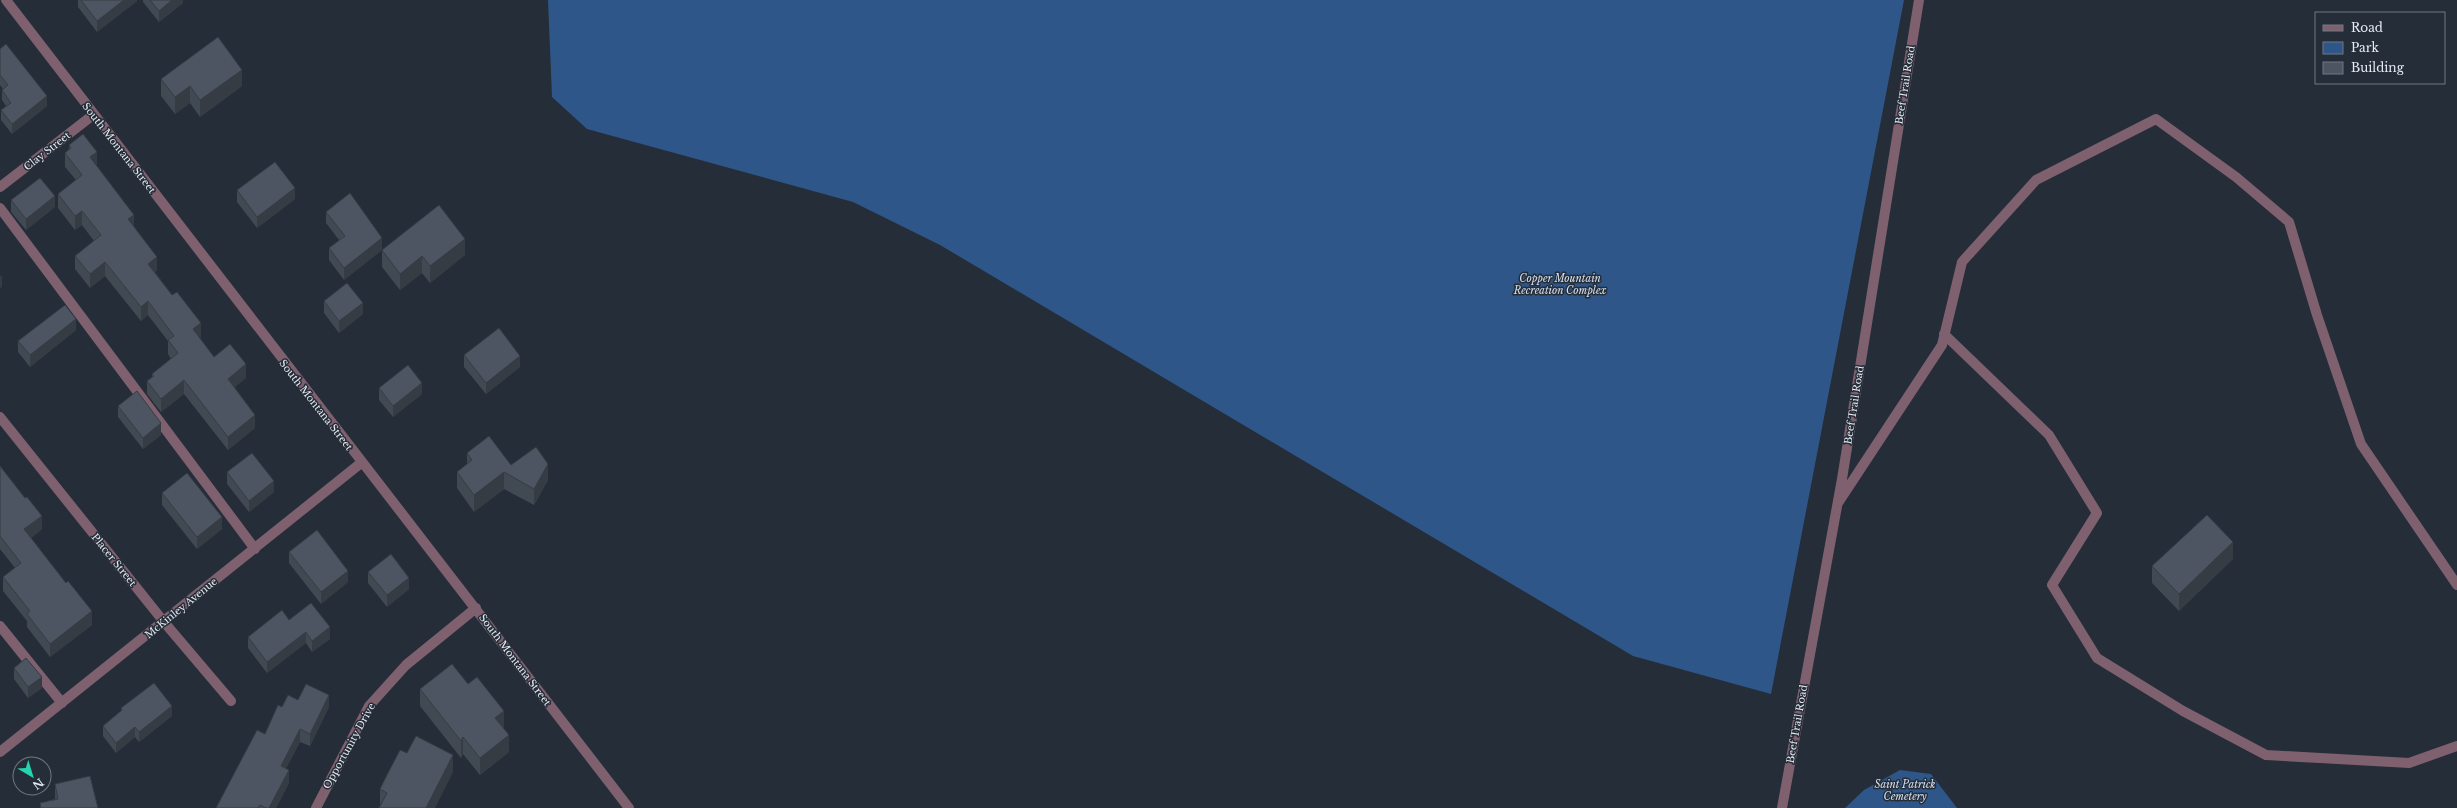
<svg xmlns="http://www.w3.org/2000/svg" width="2457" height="808" font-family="'Libre Baskerville',serif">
  <rect width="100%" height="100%" fill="#252d38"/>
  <path fill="#2f5688" d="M548 0H1904L1771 694 1633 656 940 245 853 202 587 129 552 97Z
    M1900 770 1931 774 1957 808H1845L1864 790Z"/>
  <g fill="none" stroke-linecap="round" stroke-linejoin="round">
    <path stroke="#7f606f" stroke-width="10" d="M6 0 629 808
      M0 187 93 115
      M0 208 255 549
      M1944 334 2049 435 2097 513 2052 585 2097 658 2183 711 2266 755 2409 763 2457 746
      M0 417 164 622 231 701
      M1838 503 1942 345 1962 262 2036 180 2156 119 2236 177 2289 222 2317 315 2361 444 2457 585
      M0 626 62 703
      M0 752 361 463
      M316 808 369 706 406 665 476 608
      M1782 808 1842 479 1919 0"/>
  </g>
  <path fill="#414953" d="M78 0H137V1L97 32 78 7Z
    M143 0H183V3L159 22 143 2Z
    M0 49 47 106 12 134 1 120V110L6 106 2 100V90L3 89 0 85Z
    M161 79 242 86 200 117 190 103 175 114 161 96Z
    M69 145 97 166 134 226 157 270 155 272 201 337 200 338 214 357 246 378 234 387 255 428 228 450 184 394 161 412 147 394V381L152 377V374L171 359 168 354V341L148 315 141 321 105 276 90 288 75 269V256L94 241 82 225 75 230 58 208V194L76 180 65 167V153L69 149Z
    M237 190 295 199 257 228 237 202Z
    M11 200 55 207 26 230 11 212Z
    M326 212 382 250 465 255 430 283 422 273 400 290 382 267V250L344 280 329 260V248L339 240 326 223Z
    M324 301 363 314 339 333 324 313Z
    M76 330 30 367 18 352V341Z
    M464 355 520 367 486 394 464 367Z
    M379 388 422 394 393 417 379 400Z
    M118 406 161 435 143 449 118 417Z
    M467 453 511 465 548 480 534 505 504 489 474 512 457 488V472L467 464Z
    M0 466 42 529 31 538 92 625 50 657 27 627V621L3 591V577L15 568 0 549Z
    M227 472 274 492 249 512 227 484Z
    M162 493 222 529 197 549 162 505Z
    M289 552 348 582 321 604 289 563Z
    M2233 559 2179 611 2152 583V566Z
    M368 572 409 589 387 607 368 583Z
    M289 620 330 639 312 652 306 643 267 673 248 648V637Z
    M14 668 42 688 28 698 14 679Z
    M468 684 504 728H503L509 752 480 775 463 754 461 758 420 706V689Z
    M298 700 329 707 310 746 300 742 286 768 289 783 276 808H216L282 707Z
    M121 708 172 716 139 742 135 737 116 753 103 736V726L121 711Z
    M407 753 453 772 380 806V789Z
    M55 784 98 808H40V803L55 799Z"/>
  <path fill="#353c44" d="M124 0H137V1L97 32V21Z
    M172 0H183V3L159 22V11Z
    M242 70V86L200 117V100Z
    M190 86V103L175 114V97Z
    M47 96V106L12 134V124Z
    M97 152V166L90 157Z
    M295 188V199L257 228V217Z
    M55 196V207L26 230V219Z
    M82 211V225L75 230V216Z
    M134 215V229L128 219Z
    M382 238V250L344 280V268Z
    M465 239V255L430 283V266Z
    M422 256V273L400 290V274Z
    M157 257V270L148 278V264Z
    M105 262V276L90 288V274Z
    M2 275V287L0 288V277Z
    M148 301V315L141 321V307Z
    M363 303V314L339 333V321Z
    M76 319V330L30 367V355Z
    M201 323V337L193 343V329Z
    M520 356V367L486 394V383Z
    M246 364V378L228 393V379Z
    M184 380V394L161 412V399Z
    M422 383V394L393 417V406Z
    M255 415V428L228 450V437Z
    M161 423V435L143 449V438Z
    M548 464V480L534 505V489Z
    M504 472V489L474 512V495Z
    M274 481V492L249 512V501Z
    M42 516V529L24 543V529Z
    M222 517V529L197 549V537Z
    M2233 542V559L2179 611V594Z
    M348 571V582L321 604V592Z
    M409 578V589L387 607V595Z
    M92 611V625L50 657V644Z
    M330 627V639L312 652V641Z
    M306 632V643L267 673V662Z
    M42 677V688L28 698V687Z
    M329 695V707L310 746V734Z
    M172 706V716L139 742V732Z
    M504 711V728L495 735V718Z
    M135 727V737L116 753V743Z
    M300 729V742L281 778V766Z
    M509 735V752L480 775V758Z
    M463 737V754L461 758V741Z
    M453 755V772L435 808H426Z
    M289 770V783L276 808H269Z"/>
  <path fill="#4c5561" stroke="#353c44" d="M81 0H124L97 21Z
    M150 0H172L159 11Z
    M218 37 242 70 200 100 190 86 175 97 161 79Z
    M6 44 47 96 12 124 1 110 11 103 2 90 8 85 0 75V49Z
    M83 134 97 152 90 157 134 215 128 219 157 257 148 264 172 295 177 292 201 323 193 329 214 357 230 344 246 364 228 379 255 415 228 437 184 380 161 399 147 381 154 376 152 374 178 353 168 340 174 336 148 301 141 307 105 262 90 274 75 256 101 235 82 211 75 216 58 194 82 175 65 153 71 148 69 145Z
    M275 162 295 188 257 217 237 190Z
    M40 178 55 196 26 219 11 200Z
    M350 193 382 238 344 268 329 248 345 236 326 212Z
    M439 205 465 239 430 266 422 256 400 274 382 250Z
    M347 283 363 303 339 321 324 301Z
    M65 305 76 319 30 355 18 341Z
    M499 328 520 356 486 383 464 355Z
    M408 365 422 383 393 406 379 388Z
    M137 391 161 423 143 438 118 406Z
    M489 436 511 465 536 447 548 464 534 489 504 472 474 495 457 472 472 460 467 453Z
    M252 453 274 481 249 501 227 472Z
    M0 466 25 498 27 497 42 516 24 529 66 583 68 581 92 611 50 644 27 614 30 611 3 577 21 563 0 536Z
    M187 473 222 517 197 537 162 493Z
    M2207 515 2233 542 2179 594 2152 566Z
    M317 530 348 571 321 592 289 552Z
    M391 554 409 578 387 595 368 572Z
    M311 603 330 627 312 641 306 632 267 662 248 637 282 610 289 620Z
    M26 658 42 677 28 687 14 668Z
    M452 664 468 684 477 677 504 711 495 718 509 735 480 758 463 737 461 741 420 689Z
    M154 683 172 706 139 732 135 727 116 743 103 726 122 710 121 708Z
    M306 684 329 695 310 734 300 729 281 766 289 770 269 808H266L260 805 258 808H216L257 730 265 734 278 705 282 707 288 695 298 700Z
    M416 736 453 755 426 808H379L387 793 380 789 389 771 400 750 407 753Z
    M90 776 98 808H41L40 803 58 799 55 784Z"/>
  <g text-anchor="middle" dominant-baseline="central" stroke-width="3" stroke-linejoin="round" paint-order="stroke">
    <g font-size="10" fill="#e4eaf1" stroke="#252d38">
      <text transform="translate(1905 85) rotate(-81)">Beef Trail Road</text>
      <text transform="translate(119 148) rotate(52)">South Montana Street</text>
      <text transform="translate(47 151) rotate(-38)">Clay Street</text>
      <text transform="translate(316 405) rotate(52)">South Montana Street</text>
      <text transform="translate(1854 405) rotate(-81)">Beef Trail Road</text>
      <text transform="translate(114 560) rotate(51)">Placer Street</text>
      <text transform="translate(181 608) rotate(-39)">McKinley Avenue</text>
      <text transform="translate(515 660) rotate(53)">South Montana Street</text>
      <text transform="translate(1797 724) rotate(-80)">Beef Trail Road</text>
      <text transform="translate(349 746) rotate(-61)">Opportunity Drive</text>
    </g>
    <g font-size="10" font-style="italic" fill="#d4e1f1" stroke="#252d38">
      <text x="1560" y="278">Copper Mountain<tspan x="1560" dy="12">Recreation Complex</tspan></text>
      <text x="1905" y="784">Saint Patrick<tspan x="1905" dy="12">Cemetery</tspan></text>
    </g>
  </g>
  <rect x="2315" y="12" width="130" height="72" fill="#252d38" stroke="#717982"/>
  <rect x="2323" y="25" width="20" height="6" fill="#7f606f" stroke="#717982"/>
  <text x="2351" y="32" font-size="12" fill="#e4eaf1">Road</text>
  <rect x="2323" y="42" width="20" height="12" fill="#2f5688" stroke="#717982"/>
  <text x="2351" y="52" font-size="12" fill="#e4eaf1">Park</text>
  <rect x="2323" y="62" width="20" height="12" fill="#4c5561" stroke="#717982"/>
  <text x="2351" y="72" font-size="12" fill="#e4eaf1">Building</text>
  <g transform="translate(32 776) rotate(142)"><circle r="19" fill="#252d38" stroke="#717982"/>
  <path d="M0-3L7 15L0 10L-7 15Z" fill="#24d5af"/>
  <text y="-6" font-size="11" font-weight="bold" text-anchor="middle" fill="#e4eaf1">N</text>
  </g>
</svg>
